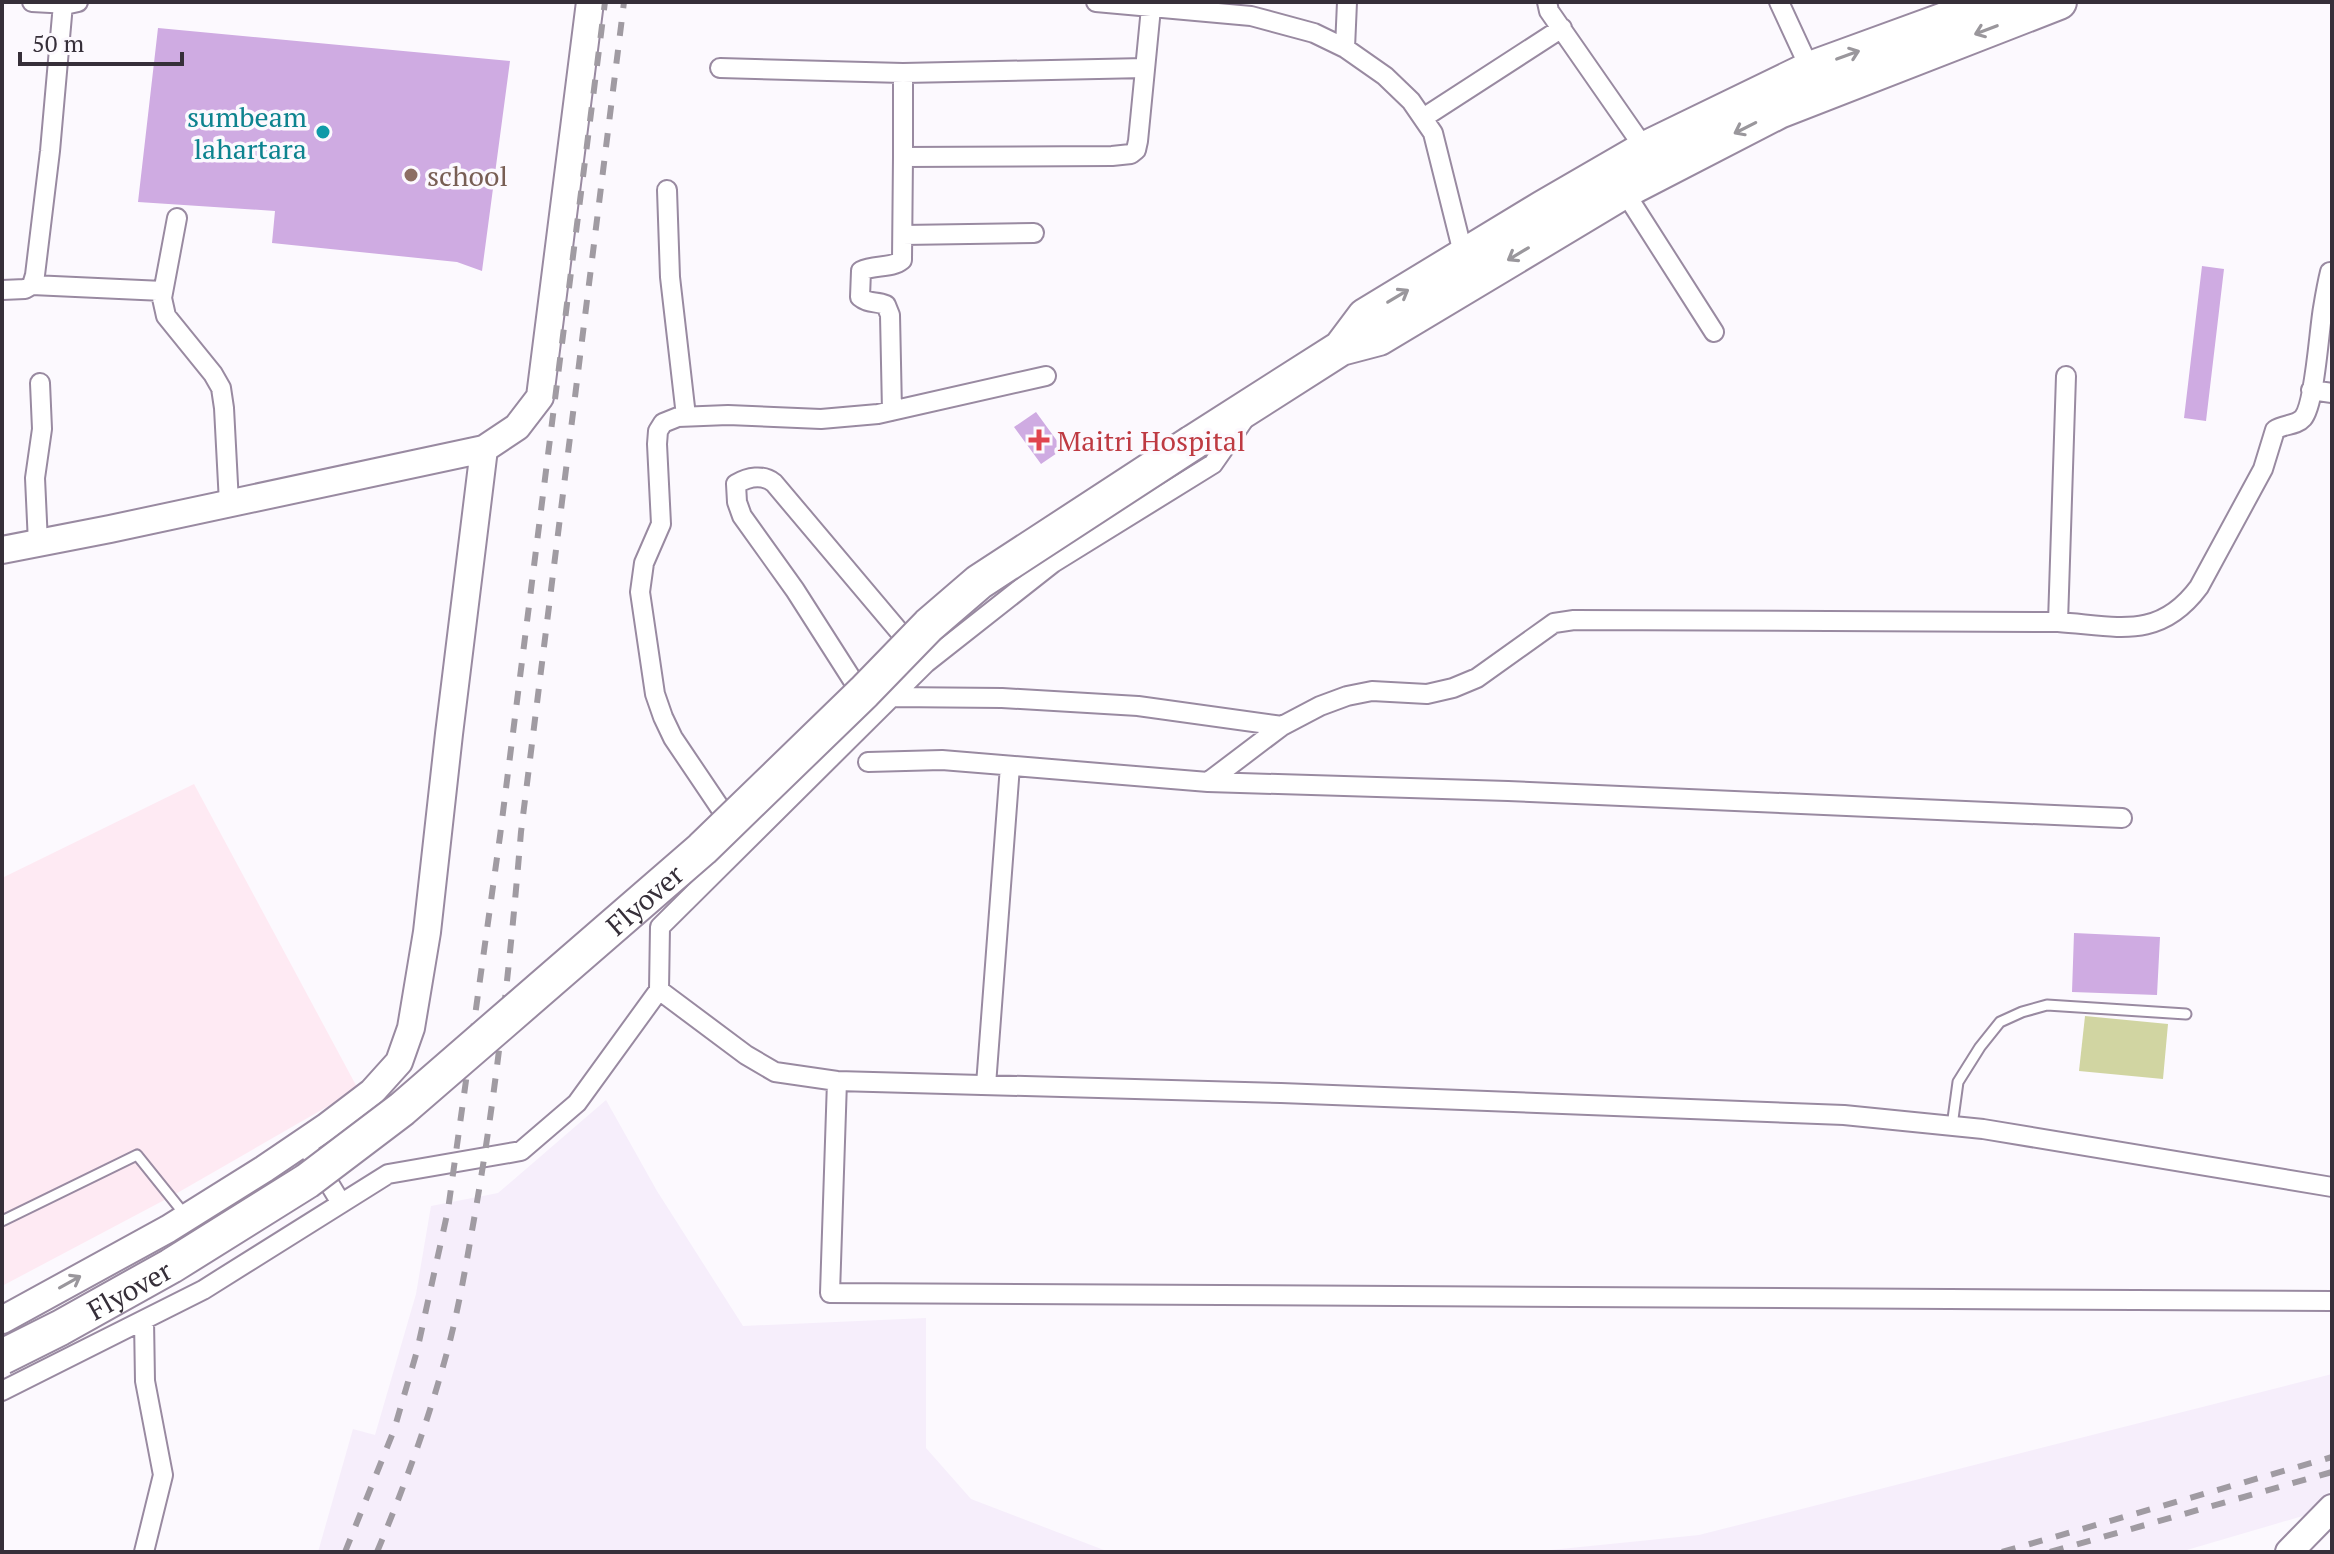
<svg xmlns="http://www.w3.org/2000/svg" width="2334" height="1554" font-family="'PT Serif',serif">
  <rect width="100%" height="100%" fill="#fcf9fe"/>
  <path fill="#feeaf3" d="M194 784 358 1089 172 1196 2 1286V878Z"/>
  <path fill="#f6eefb" d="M606 1100 657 1191 743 1326 926 1318V1448L971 1499 1109 1552H318L353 1429 375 1435 416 1294 431 1206 498 1193Z
    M2332 1374V1488L2313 1513 2180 1552H1531L1699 1535Z"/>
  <path fill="#d1d5a2" d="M2085 1016 2168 1024 2163 1079 2079 1071Z"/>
  <path fill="#cfabe2" d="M158 28 510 61 482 271 457 262 272 243 275 211 138 202Z
    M2202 266 2224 269 2206 421 2184 418Z
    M1036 412 1063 449 1041 464 1014 427Z
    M2074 933 2160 937 2157 995 2072 992Z"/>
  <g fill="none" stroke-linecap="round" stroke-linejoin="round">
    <g stroke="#998aa1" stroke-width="13">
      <path id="lane" d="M1952 1126 1958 1082 1980 1047 2000 1022 2022 1012 2047 1005 2186 1014
        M2 1221 137 1155 186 1216"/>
    </g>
    <g stroke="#998aa1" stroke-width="22">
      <path id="street" d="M32 2 69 4 78 2
        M1096 2 1251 16 1314 33 1345 48 1385 76 1411 101 1433 133 1464 257
        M1547 2 1549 11 1645 149
        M1779 2 1810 69
        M1345 48 1347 2
        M720 68 903 73 1145 68
        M903 73V157L1112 156 1131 154 1136 150 1138 141 1151 8
        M1423 118 1562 28
        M667 190 670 277 686 416
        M1624 191 1714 332
        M177 218 162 298 166 316 213 374 221 388 224 408 229 503
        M903 235 1034 233
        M32 285 163 291
        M2 290 25 289 32 285 35 275 50 151 63 4
        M2311 390 2332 393
        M892 411 890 315 886 305C876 301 868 304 860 297L861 271C874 264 891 269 902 260L903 157
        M38 543 35 478 42 429 40 383
        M2058 622 2066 376
        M892 697 1002 698 1138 706 1282 726
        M864 698 795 590 742 516 737 502 736 484C748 477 763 474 774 483L914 649
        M868 762 942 760 1208 782 1508 791 2122 818
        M1208 782 1282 726 1320 706 1347 696 1372 691 1427 694 1453 688 1477 678 1554 623 1574 620 2058 622C2117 626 2159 641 2199 587L2263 469 2275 430C2283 424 2296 426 2303 418 2315 404 2319 330 2323 308 2325 296 2327 284 2330 272
        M733 827 673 738 663 717 655 694 640 592 644 563 661 524 657 444 658 431 663 423 678 417 728 415 821 419 878 414 1046 376
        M659 990 746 1055 775 1072 837 1081 1281 1093 1844 1115 1983 1129 2332 1187
        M837 1081 830 1293 2332 1301
        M986 1085 1010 766
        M304 1142 341 1203
        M144 1320 145 1381 163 1475 144 1552
        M2 1391 203 1290 388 1174 521 1151 577 1103 659 990 660 927 926 663 1053 563 1213 464 1243 421"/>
    </g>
    <g stroke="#998aa1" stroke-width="30">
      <path id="secondary" d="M2 550 110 529 484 449 517 427 540 397 590 2
        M2 1320 168 1229 264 1169 326 1127 372 1092 399 1062 411 1028 427 932 449 734 484 449
        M2289 1552 2332 1508"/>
    </g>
    <g stroke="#998aa1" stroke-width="38">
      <path id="highway" d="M1341 348 1365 316 1543 208 1645 149 1810 69 1994 2
        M1192 443 1341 348 1379 338 1624 191 1779 111 2059 2"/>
    </g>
    <use href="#lane" stroke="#fff" stroke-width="9"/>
    <use href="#street" stroke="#fff" stroke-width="18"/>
    <use href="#secondary" stroke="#fff" stroke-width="26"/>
    <use href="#highway" stroke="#fff" stroke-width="34"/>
    <path stroke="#a09ba2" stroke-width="6" stroke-dasharray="14 14" stroke-linecap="butt" d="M345 1552 394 1430 417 1351 448 1210 500 836 605 2
      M377 1552C403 1490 426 1427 444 1363 457 1318 465 1271 473 1225 496 1096 510 964 521 832L624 2
      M2002 1552 2332 1457
      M2050 1552 2332 1472"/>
    <g stroke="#998aa1" stroke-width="38" stroke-linecap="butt">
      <g id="highway-bridge">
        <path id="s1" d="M2 1357 60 1328 171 1266 307 1181 402 1109 702 849 864 692 929 625 979 582 1192 443"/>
      </g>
    </g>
    <use href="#highway-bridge" stroke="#fff" stroke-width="34"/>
  </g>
  <defs><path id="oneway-shaft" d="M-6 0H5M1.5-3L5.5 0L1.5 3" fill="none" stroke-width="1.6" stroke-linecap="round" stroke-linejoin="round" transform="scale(2)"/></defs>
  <g stroke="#9a979c">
    <use href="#oneway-shaft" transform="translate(1986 30) rotate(159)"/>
    <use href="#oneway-shaft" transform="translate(1848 55) rotate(-20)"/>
    <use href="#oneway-shaft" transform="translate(1745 128) rotate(153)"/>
    <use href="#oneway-shaft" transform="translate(1518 254) rotate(149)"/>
    <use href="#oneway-shaft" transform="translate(1398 296) rotate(-31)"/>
    <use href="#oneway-shaft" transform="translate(70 1282) rotate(-29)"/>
  </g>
  <circle fill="#0f9aa8" stroke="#fcf9fe" stroke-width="3" cx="323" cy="132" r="8"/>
  <circle fill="#8d6e63" stroke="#fcf9fe" stroke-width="3" cx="411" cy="175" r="8"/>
  <path fill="#e0444e" stroke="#fcf9fe" stroke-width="3" d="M1035 428h8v8h8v8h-8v8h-8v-8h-8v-8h8z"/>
  <g text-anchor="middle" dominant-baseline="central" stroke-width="7" stroke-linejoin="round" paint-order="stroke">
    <g font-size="28" fill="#0d838f" stroke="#fcf9fe" text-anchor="end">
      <text x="307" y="116">sumbeam<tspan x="307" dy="32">lahartara</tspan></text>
    </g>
    <g font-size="28" fill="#785e54" stroke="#fcf9fe" text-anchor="start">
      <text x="427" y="175">school</text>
    </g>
    <g font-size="28" fill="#be3a42" stroke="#fcf9fe" text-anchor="start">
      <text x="1057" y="440">Maitri Hospital</text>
    </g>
    <g font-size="28" fill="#362f39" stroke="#fcf9fe">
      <text stroke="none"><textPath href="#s1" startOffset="792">Flyover</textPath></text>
      <text stroke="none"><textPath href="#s1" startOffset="144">Flyover</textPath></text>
    </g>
  </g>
  <rect width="2334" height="1554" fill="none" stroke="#362f39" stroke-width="8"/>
  <path d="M20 52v12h162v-12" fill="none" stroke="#362f39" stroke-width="4"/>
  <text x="32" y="52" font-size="24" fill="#362f39" stroke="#fcf9fe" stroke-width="6" paint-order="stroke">50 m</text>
</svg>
